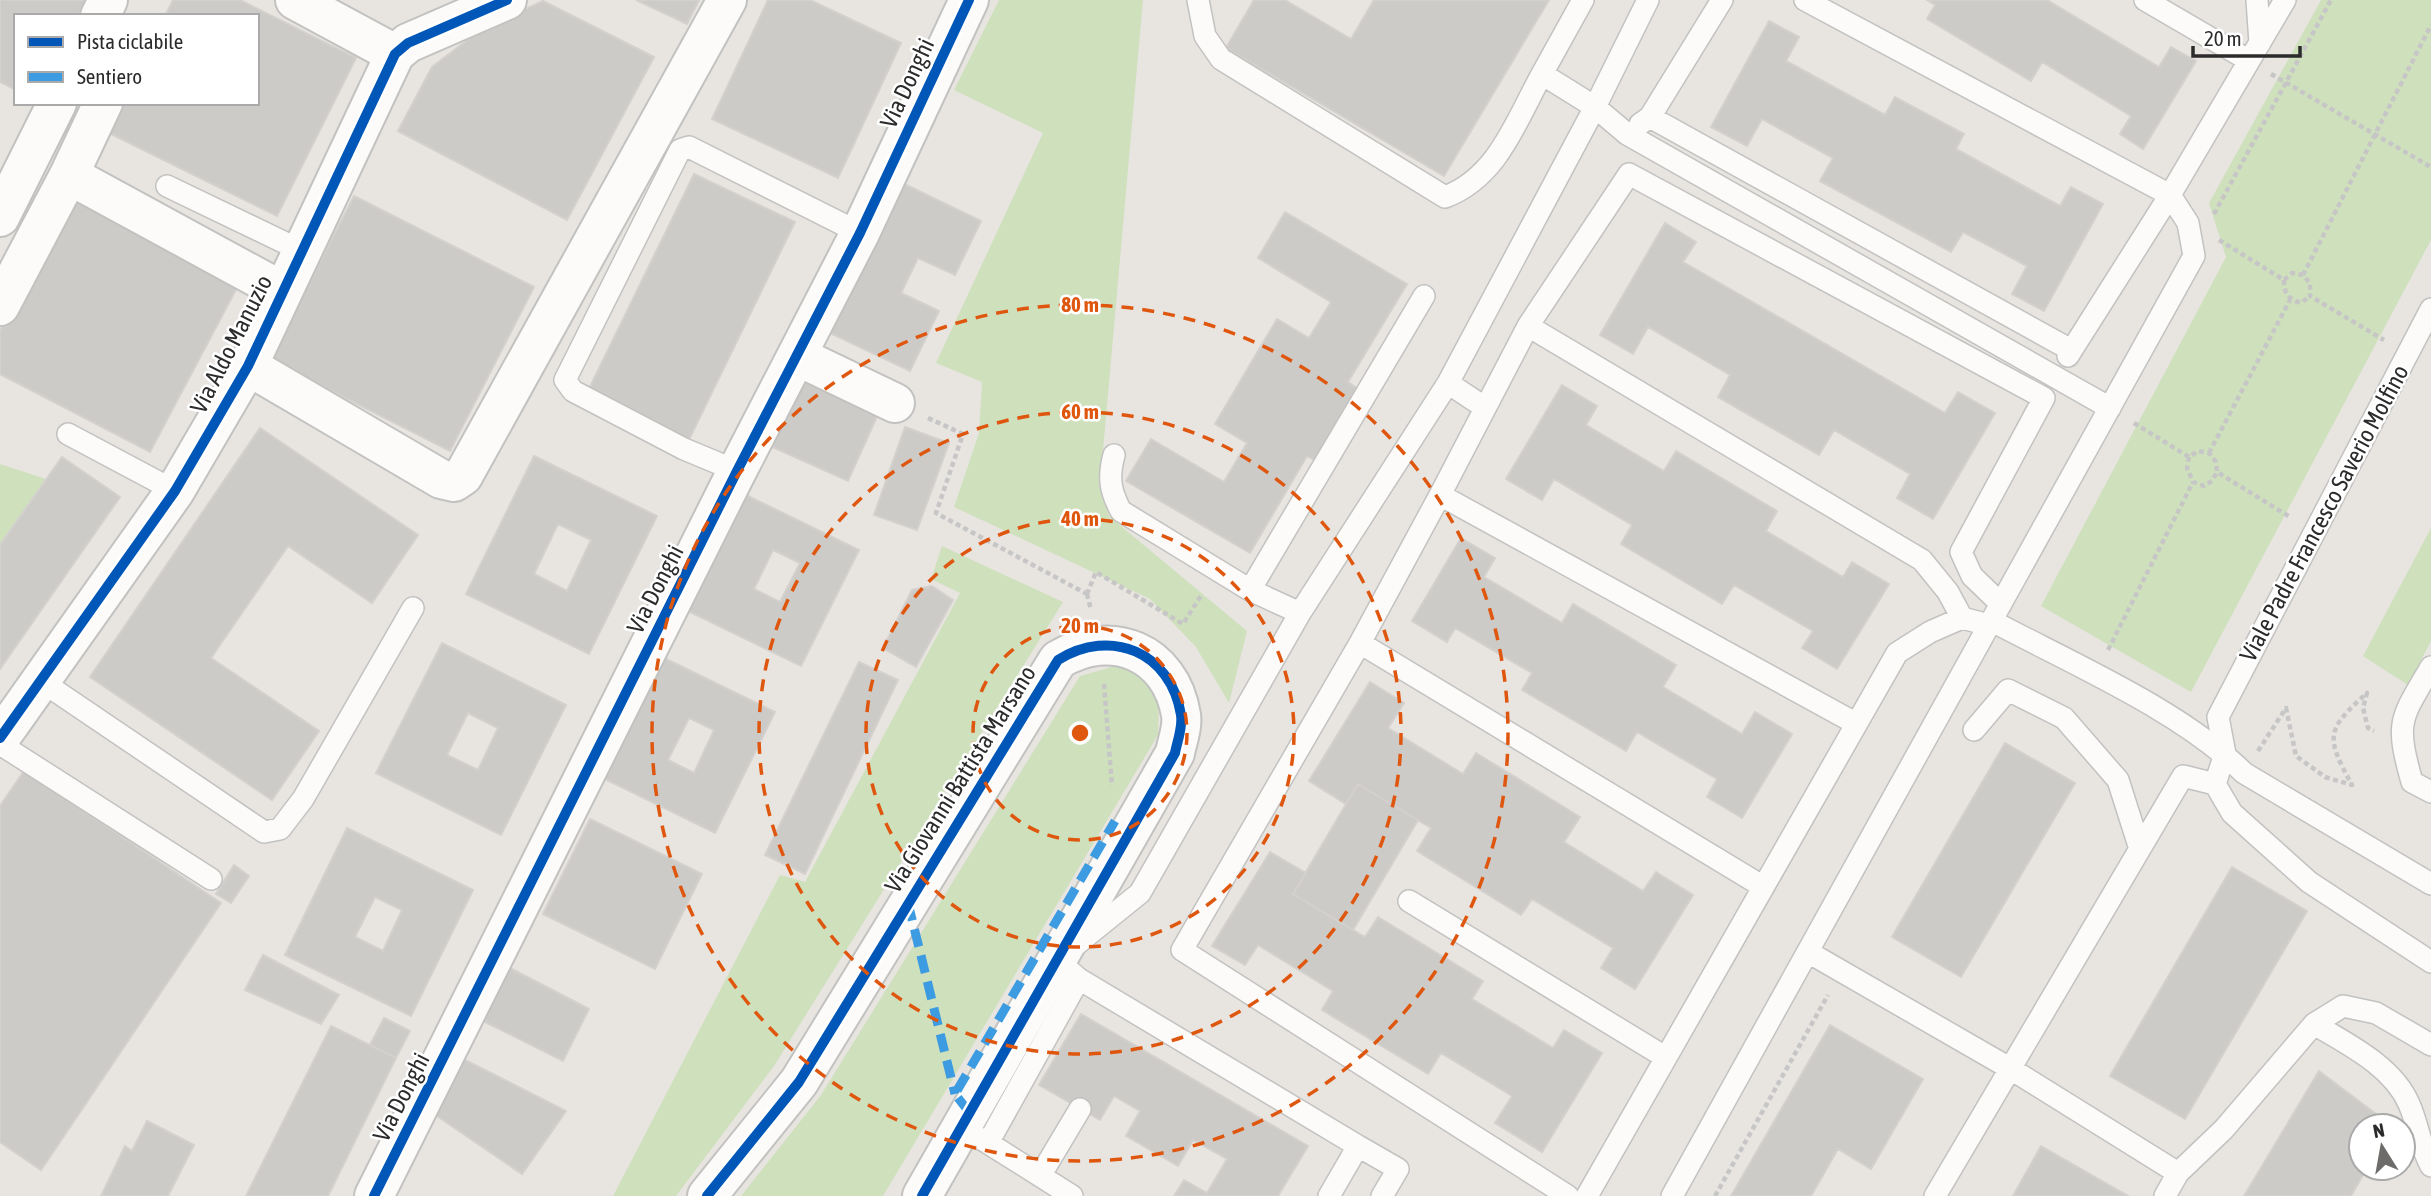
<svg xmlns="http://www.w3.org/2000/svg" width="2431" height="1196" font-family="'Asap Condensed',sans-serif">
  <rect width="100%" height="100%" fill="#e8e5e1"/>
  <path fill="#cfe0bd" d="M999 0H1143L1100 485 1109 516 1247 631 1229 703 1196 647 1150 599 954 507 979 433 982 382 936 363 1043 133 954 90Z
    M2321 0H2431V240L2191 692 2041 606 2226 257 2209 203Z
    M0 464 46 479 0 545Z
    M2431 528V641L2408 685 2363 656Z
    M942 546 1063 602 774 1066 676 1196H613L780 875 805 882 960 593 931 579Z
    M1115 666 1138 672 1159 698 1158 735 883 1196H741L821 1095 1080 676Z"/>
  <path fill="#cdcbc8" stroke="#d3d0cd" stroke-width="2" fill-rule="evenodd" d="M0 0H86L78 16H16V90L0 82Z
    M173 0H240L356 58 277 216 107 132 121 103H257V16H165Z
    M636 0H699L687 24Z
    M768 0H810L901 43 838 178 712 119Z
    M1254 0H1285L1351 39 1374 0H1549L1444 176 1226 48Z
    M1927 0H2047L2159 67 2171 47 2196 61 2143 149 2120 134 2131 116 2042 62 2031 81 1927 19 1935 5Z
    M543 1 654 57 567 220 398 131 432 67 483 28Z
    M1769 21 1799 37 1786 61 1885 115 1895 97 1964 134 1956 149 2060 206 2071 187 2103 204 2044 311 2012 294 2027 266 1963 232 1951 252 1820 181 1833 158 1762 119 1747 146 1711 127Z
    M694 174 795 222 683 452 582 403Z
    M900 182 981 221 955 275 918 258 901 293 939 311 910 371 828 332Z
    M72 195 240 282 150 452 0 374V331Z
    M354 196 534 287 450 451 270 360Z
    M1285 212 1407 284 1348 382 1358 389 1316 461 1307 456 1250 553 1126 481 1151 439 1224 482 1247 443 1215 424 1277 319 1309 338 1331 302 1258 258Z
    M1665 223 1696 242 1683 262 1945 413 1958 392 1995 413 1933 519 1897 498 1910 474 1834 430 1819 455 1718 397 1730 375 1648 327 1633 354 1600 335Z
    M799 377 879 412 848 481 768 445Z
    M1562 385 1597 406 1586 425 1664 471 1676 451 1777 511 1766 531 1843 577 1852 562 1889 584 1837 669 1802 648 1813 631 1734 585 1722 604 1621 544 1632 525 1554 479 1542 500 1506 479Z
    M905 427 949 443 917 530 874 515Z
    M260 428 418 535 372 603 288 546 211 658 319 731 272 800 90 677Z
    M534 456 657 516 589 654 466 594ZM558 524 591 540 567 591 534 574Z
    M62 457 120 497 0 669V545Z
    M746 495 859 550 801 666 688 611ZM773 550 800 563 780 602 754 589Z
    M1461 538 1495 558 1484 577 1562 623 1573 604 1676 665 1663 687 1742 734 1755 712 1792 734 1742 818 1707 797 1717 779 1637 732 1626 751 1522 690 1532 673 1455 628 1447 642 1412 621Z
    M932 586 953 600 916 667 883 648 912 590Z
    M442 643 566 705 501 835 376 773ZM468 713 498 728 478 770 447 755Z
    M662 657 775 712 715 833 603 778ZM689 718 714 730 694 773 668 760Z
    M859 662 898 680 805 874 765 855Z
    M1370 682 1404 703 1388 728 1463 774 1476 753 1580 817 1564 842 1643 891 1656 872 1693 895 1635 989 1601 968 1613 948 1532 899 1521 915 1417 851 1431 828 1358 784 1346 804 1309 781Z
    M2005 743 2075 783 1961 977 1892 937Z
    M24 771 221 903 41 1170 0 1142V806Z
    M1358 784 1418 820 1353 930 1293 894Z
    M590 819 702 874 655 969 543 914Z
    M347 828 473 890 411 1016 285 955ZM375 897 402 910 383 951 355 937Z
    M1270 852 1306 873 1293 894 1365 937 1378 917 1483 981 1472 999 1553 1048 1564 1030 1602 1053 1542 1152 1495 1123 1512 1096 1441 1053 1428 1074 1322 1010 1333 991 1258 945 1245 965 1212 946Z
    M234 865 249 876 231 903 216 894Z
    M2232 867 2307 911 2185 1119 2110 1076Z
    M263 955 339 995 321 1024 245 990Z
    M510 968 589 1009 563 1061 483 1021Z
    M1081 1014 1308 1146 1278 1196H1174L1184 1180 1207 1193 1227 1159 1193 1140 1178 1166 1126 1136 1140 1111 1114 1096 1100 1120 1039 1085Z
    M384 1018 410 1031 396 1058 370 1045Z
    M1830 1025 1923 1079 1871 1169 1838 1149 1811 1196H1731Z
    M331 1026 396 1058 328 1196H246Z
    M459 1057 566 1111 522 1174 431 1112Z
    M2319 1071 2392 1126H2361V1168H2367L2351 1196H2244Z
    M147 1121 194 1145 168 1196H101L125 1146 132 1151Z
    M2041 1146 2128 1196H2013Z"/>
  <g fill="none" stroke-linecap="round" stroke-linejoin="round">
    <g stroke="#c2c2c1" stroke-width="24">
      <path id="service" d="M1198 0 1205 36 1221 59 1445 197C1498 177 1516 121 1542 74
        M1583 0 1542 74 1595 107 1627 134 2110 408
        M1805 0 2170 195 2068 356
        M2145 0 2248 60
        M2257 0 2260 43
        M1650 117 2071 350
        M1640 124 1650 117 1722 0
        M167 186 302 251
        M1528 326 1922 560 1948 592 1962 618
        M1448 383 1484 407
        M68 434 175 491
        M1114 455C1108 477 1110 491 1121 511L1250 590
        M737 471 684 449 573 391 565 380 680 150 689 147 860 233
        M1440 495 1360 643 1182 950 1568 1196
        M1300 613 1250 590 1424 296
        M1992 621C2071 663 2182 711 2244 773L2431 884
        M1360 643 1762 886
        M2431 667C2400 720 2395 721 2412 782L2431 792
        M41 681 264 832 280 829 303 799 413 608
        M1855 723 1440 495 1528 326 1629 174 2044 398 1961 552 1972 576 2001 604
        M1974 730 2008 690 2064 718 2118 780 2140 849
        M0 744 211 879
        M2215 784 2225 754 2218 717 2431 309
        M1409 901 1665 1057
        M1808 952 2011 1069 2178 1173 2165 1196
        M1079 979 1057 960 1140 893 1300 613 1448 383 1595 107 1648 0
        M2314 1024C2347 1044 2393 1066 2409 1104 2418 1124 2420 1146 2431 1166
        M960 1127 988 1143 1079 979 1358 1146 1329 1196
        M988 1143 1072 1196
        M1358 1146 1398 1169 1382 1196
        M2178 1173 2224 1129 2314 1024 2343 1006 2376 1013 2431 1045
        M1040 1176 1080 1109
        M1587 1196 1897 653 1930 632 1962 618 1989 625
        M1672 1196 2194 256 2188 223 2170 195 2285 0
        M1935 1196 2183 776 2215 784 2232 813 2309 882 2431 962"/>
    </g>
    <g stroke="#c2c2c1" stroke-width="42">
      <path id="minor" d="M295 0 395 54
        M100 16 108 0
        M69 175 103 103
        M0 217 57 103
        M0 306 69 175 282 291
        M797 356 895 403
        M248 366 441 479 454 482 463 476 727 0
        M707 1196 799 1082 1058 660C1111 627 1171 652 1181 715 1183 727 1177 742 1175 753L922 1196"/>
    </g>
    <g stroke="#c2c2c1" stroke-width="42">
      <path id="tertiary" d="M0 738 175 491 248 366 395 54 408 43 507 0
        M374 1196 737 471 860 233 969 0"/>
    </g>
    <path stroke="#c6c6c6" stroke-width="4.5" stroke-dasharray="5 3.5" stroke-linecap="butt" d="M2271 74 2431 167
      M2214 214 2331 0
      M2219 240 2284 280 2292 273 2303 275 2310 283V296L2384 340
      M2303 275 2431 25
      M2284 280C2284 294 2288 299 2301 303L2310 296
      M928 418 963 434 936 513 1087 594
      M2134 423 2189 457 2198 451 2209 453 2216 462 2217 472 2290 517
      M2209 453 2290 300
      M2189 457 2187 468 2193 482 2204 486 2212 481 2217 472
      M1087 594 1091 610
      M1087 594 1096 572 1183 624 1202 594
      M2108 650 2193 482
      M1104 684 1112 786
      M2258 751 2286 708 2296 756 2325 777 2352 785C2325 736 2326 730 2367 693L2363 708 2368 728 2374 731
      M1715 1196 1828 995"/>
    <use href="#service" stroke="#fcfbfa" stroke-width="21"/>
    <use href="#minor" stroke="#fcfbfa" stroke-width="38"/>
    <use href="#tertiary" stroke="#fcfbfa" stroke-width="38"/>
    <path stroke="#3d9ce1" stroke-width="9" stroke-dasharray="18 9" stroke-linecap="butt" d="M908 903 955 1094
      M969 1112 955 1094 1115 821"/>
    <g stroke="#fff" stroke-width="15">
      <path id="cycleway" d="M0 738 175 491 248 366 395 54 408 43 507 0
        M374 1196 737 471 860 233 969 0
        M707 1196 799 1082 1058 660C1111 627 1171 652 1181 715 1183 727 1177 742 1175 753L922 1196"/>
    </g>
    <use href="#cycleway" stroke="#0057b8" stroke-width="10"/>
  </g>
  <g fill="none" stroke="#df570e" stroke-width="3.5" stroke-dasharray="12 9">
    <circle cx="1080" cy="733" r="107"/>
    <circle cx="1080" cy="733" r="214"/>
    <circle cx="1080" cy="733" r="321"/>
    <circle cx="1080" cy="733" r="428"/>
  </g>
  <g text-anchor="middle" dominant-baseline="central" stroke-width="5" stroke-linejoin="round" paint-order="stroke">
    <g font-size="24" fill="#2b2b2b" stroke="#fff">
      <text transform="translate(907 83) rotate(-65)">Via Donghi</text>
      <text transform="translate(231 344) rotate(-63)">Via Aldo Manuzio</text>
      <text transform="translate(2324 513) rotate(-62)">Viale Padre Francesco Saverio Molfino</text>
      <text transform="translate(655 589) rotate(-63)">Via Donghi</text>
      <text transform="translate(960 779) rotate(-58)">Via Giovanni Battista Marsano</text>
      <text transform="translate(401 1097) rotate(-63)">Via Donghi</text>
    </g>
  </g>
  <circle cx="1080" cy="733" r="10" fill="#df570e" stroke="#fff" stroke-width="3.5"/>
  <g font-size="21" text-anchor="middle" font-weight="bold" fill="#df570e" stroke="#fff" stroke-width="5" stroke-linejoin="round" paint-order="stroke">
    <text x="1080" y="312">80 m</text>
    <text x="1080" y="419">60 m</text>
    <text x="1080" y="526">40 m</text>
    <text x="1080" y="633">20 m</text>
  </g>
  <rect x="14" y="14" width="245" height="91" fill="#ffffff" stroke="#aaaaaa" stroke-width="2"/>
  <rect x="28" y="37" width="35" height="10" fill="#0057b8" stroke="#aaaaaa" stroke-width="2"/>
  <text x="77" y="49" font-size="21" fill="#2b2b2b">Pista ciclabile</text>
  <rect x="28" y="72" width="35" height="10" fill="#3d9ce1" stroke="#aaaaaa" stroke-width="2"/>
  <text x="77" y="84" font-size="21" fill="#2b2b2b">Sentiero</text>
  <g transform="translate(2382 1147) rotate(349)"><circle r="33" fill="#ffffff" stroke="#aaaaaa" stroke-width="2"/>
  <path d="M0-5L12 26L0 18L-12 26Z" fill="#6d6c6b"/>
  <text y="-10" font-size="19" font-weight="bold" text-anchor="middle" fill="#2b2b2b">N</text>
  </g>
  <path d="M2193 46v10h107v-10" fill="none" stroke="#2b2b2b" stroke-width="3.5"/>
  <text x="2204" y="46" font-size="21" fill="#2b2b2b" stroke="#ffffff" stroke-width="5" paint-order="stroke">20 m</text>
</svg>
